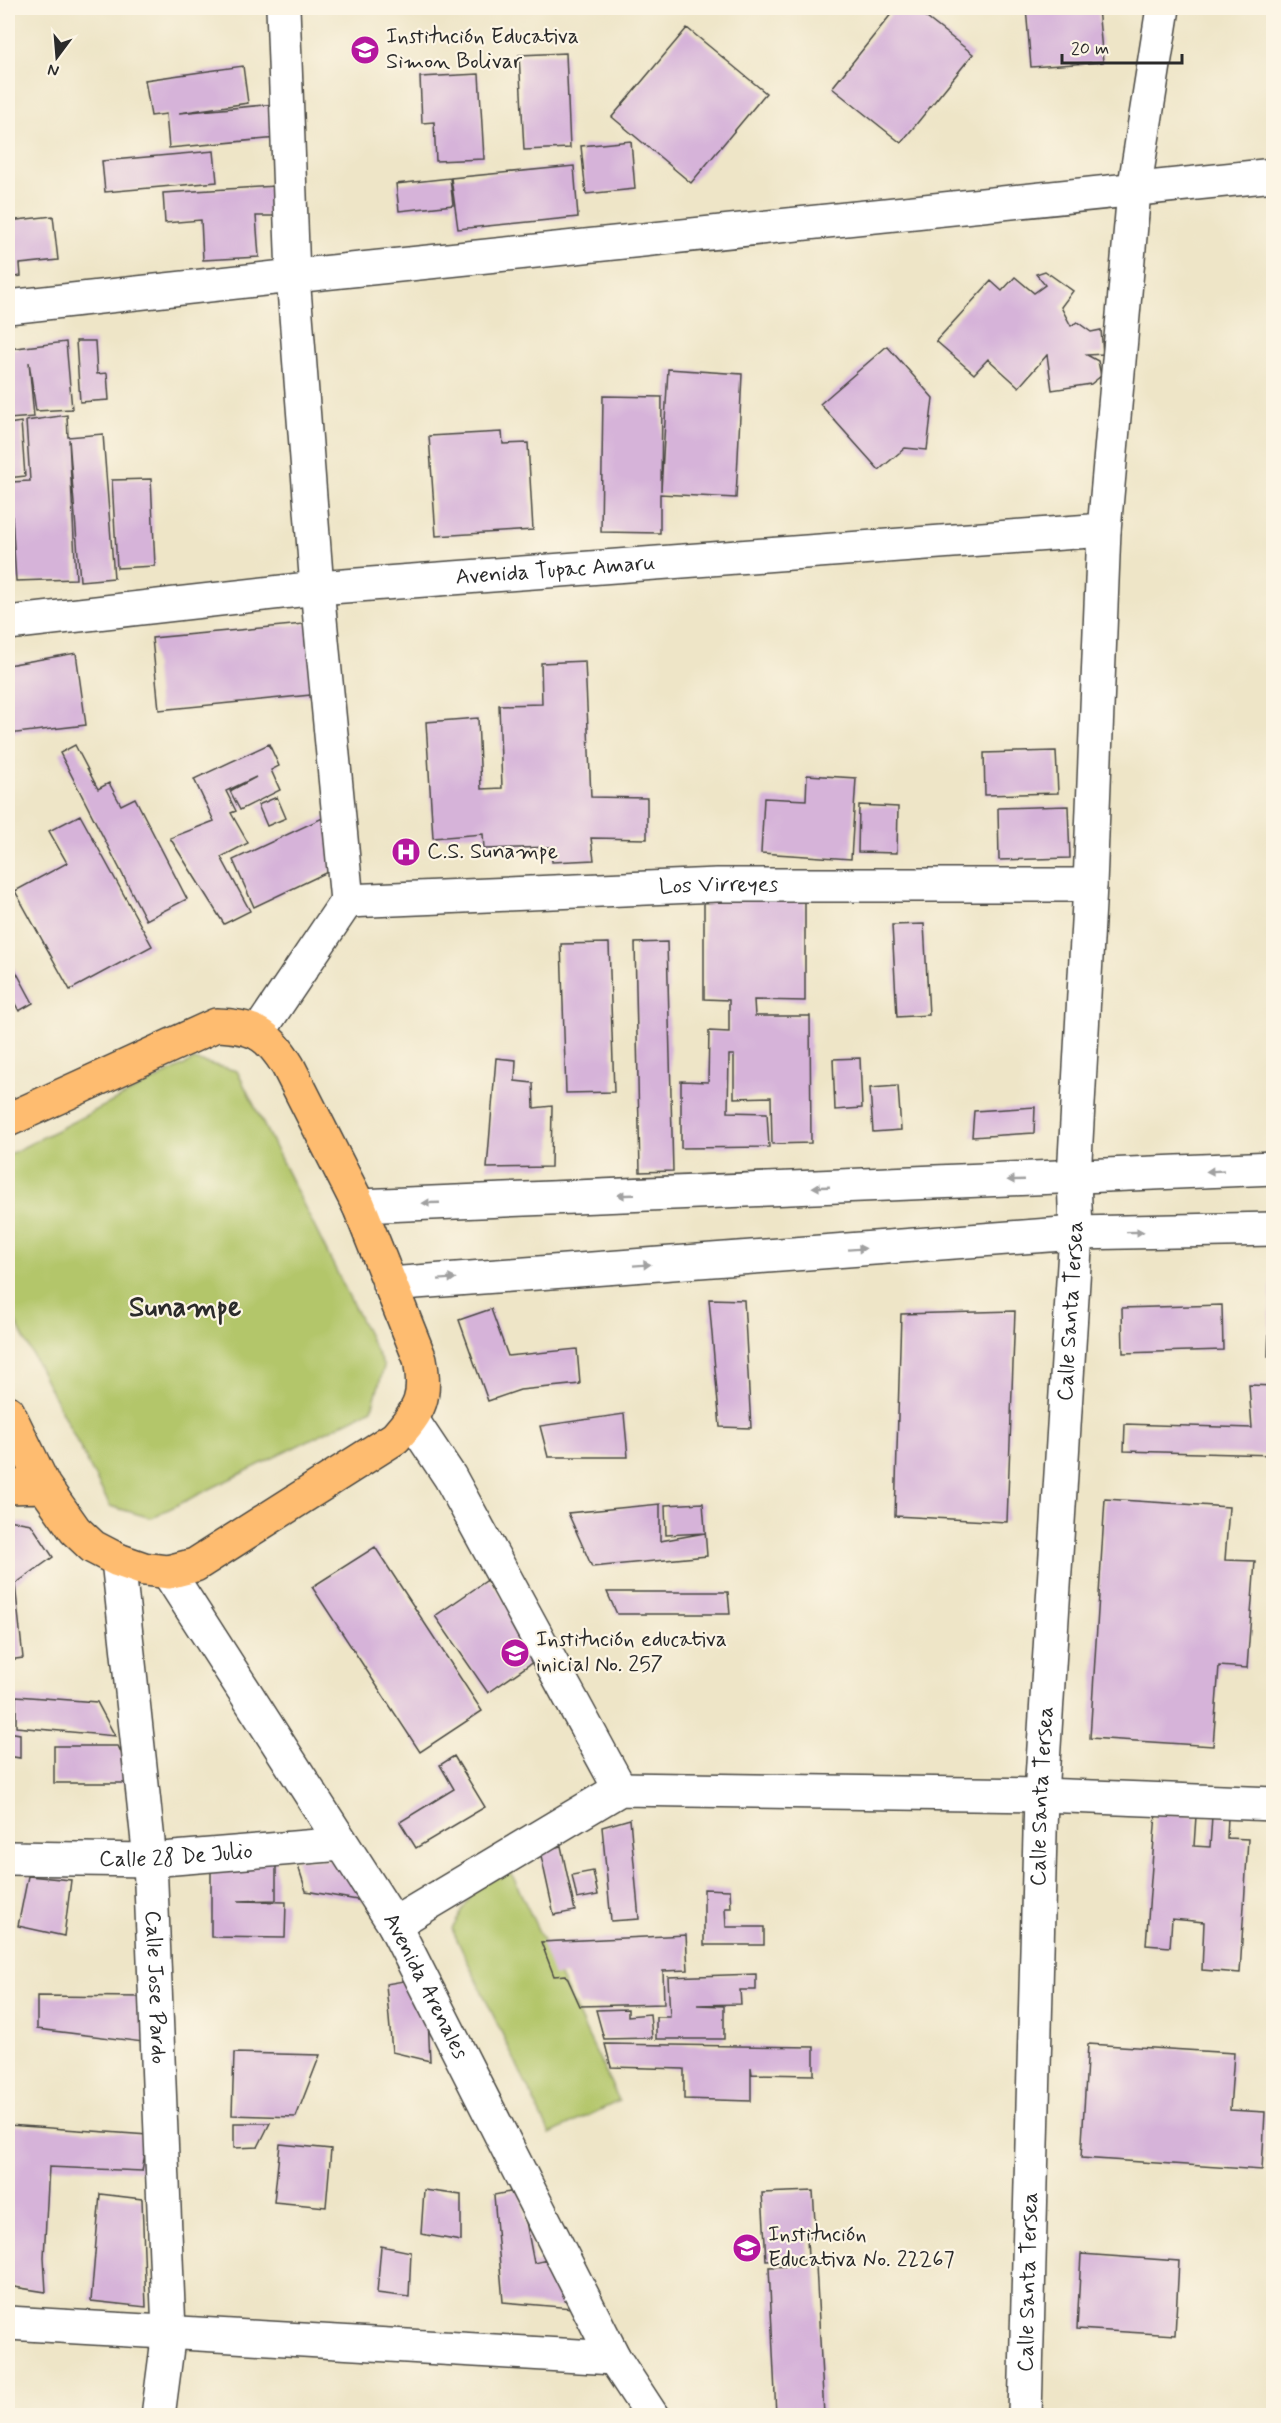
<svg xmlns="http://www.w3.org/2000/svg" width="1281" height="2423" font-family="Mynerve,sans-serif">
  <rect width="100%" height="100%" fill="#fcf5e5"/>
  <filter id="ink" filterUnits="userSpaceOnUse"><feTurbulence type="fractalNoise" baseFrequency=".0167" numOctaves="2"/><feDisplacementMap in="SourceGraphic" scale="12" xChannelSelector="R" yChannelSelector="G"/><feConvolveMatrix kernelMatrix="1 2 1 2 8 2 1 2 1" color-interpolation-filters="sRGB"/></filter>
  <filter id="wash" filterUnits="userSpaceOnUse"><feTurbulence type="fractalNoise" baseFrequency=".008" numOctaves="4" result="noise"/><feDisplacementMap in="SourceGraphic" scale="24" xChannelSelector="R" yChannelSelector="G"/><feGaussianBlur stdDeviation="1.35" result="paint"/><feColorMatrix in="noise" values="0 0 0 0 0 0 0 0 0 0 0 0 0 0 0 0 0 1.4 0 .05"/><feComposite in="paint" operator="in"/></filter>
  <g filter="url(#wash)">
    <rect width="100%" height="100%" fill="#eee5c7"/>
    <path fill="#b3c66a" stroke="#6f784a" stroke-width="1.5" d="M194 1060 237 1071 384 1367 372 1409 151 1518 110 1506 8 1307V1155Z
      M506 1862 619 2101 550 2134 452 1929 475 1889Z"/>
    <g id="blocks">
      <path fill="#d6b3d9" d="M896 8H914L973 54 901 143 832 88Z
        M1026 8H1098L1103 62 1031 67Z
        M687 28 766 93 691 183 612 117Z
        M566 53 570 148 524 150 519 55Z
        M243 66 248 103 179 113 275 104 278 138 169 148 166 114 151 116 145 80Z
        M479 74 484 159 436 161 434 122 422 123 420 77Z
        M631 141 635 189 586 194 581 146Z
        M214 151 217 182 105 192 102 161Z
        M574 166 578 217 458 229 451 178Z
        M450 178 453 205 399 211 396 184Z
        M276 186 278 216H256L259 257 203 260 201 220 165 223 163 193Z
        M53 216 58 260 20 264 21 276 8 278V221Z
        M1045 271 1073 291 1061 307 1071 326 1077 322 1091 332 1101 330 1103 354 1087 355 1098 361 1101 376 1091 384 1052 390 1047 355 1019 387 988 359 974 374 936 341 991 281 1002 291 1015 277 1034 293 1045 285 1036 274Z
        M76 341H95L97 374 107 373 109 400 80 402Z
        M66 342 72 409 36 411 29 362 34 417 8 419V349Z
        M887 346 933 398 927 450 905 448 879 470 820 404Z
        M668 369 742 374 736 498 660 494V533L601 532 603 396 662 397 661 491Z
        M67 415 68 437 103 434 114 578 80 581 69 439 76 579 16 581 10 482 30 481 26 421Z
        M21 422 25 476 8 478V424Z
        M502 432 503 444 528 443 533 530 436 536 429 436Z
        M151 479 155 566 117 568 112 480Z
        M314 623 321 694 159 710 152 638Z
        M76 653 86 725 8 734V665Z
        M585 661 591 797 647 798V839L591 838 594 860 552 862 551 847 484 849 483 834 433 838 426 722 478 718 481 789 502 788 499 705 542 704 541 663Z
        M269 744 279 766 271 770 280 790 240 810 230 791 256 777 226 791 236 811 231 813 248 843 221 857 250 911 224 924 170 838 214 821 194 779Z
        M75 745 98 789 109 783 121 805 135 798 187 899 146 920 60 753Z
        M1056 751 1058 793 985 795 984 753Z
        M807 775 856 778 851 859 761 853 764 798 806 800Z
        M277 797 286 818 267 826 258 805Z
        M859 805 898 807 897 853 858 852Z
        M1068 806 1070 858 999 860 998 808Z
        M331 814 338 867 254 907 233 860Z
        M80 815 152 946 70 990 15 891 67 863 49 831Z
        M704 898 805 899V1001L754 1000 755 1016H810L811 1143 772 1144 771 1097 734 1098V1055H729L728 1112 767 1113 769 1147 681 1148V1081L708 1082 709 1031 729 1032V1000L704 999Z
        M924 924 929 1015 897 1017 892 925Z
        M667 942 673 1171 640 1172 635 943Z
        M609 943 614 1092 566 1093 561 944Z
        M12 964 33 1003 19 1011 8 991V966Z
        M496 1058 516 1060 515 1081 533 1083 534 1108 552 1106 551 1167 487 1168Z
        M860 1058 862 1108 835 1110 833 1059Z
        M898 1086 901 1130 873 1132 870 1088Z
        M1035 1107 1034 1133 972 1137 974 1111Z
        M1271 1275H1274V1357H1268Z
        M709 1299 744 1300 751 1428 720 1427Z
        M1222 1305 1223 1350 1123 1353 1122 1308Z
        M491 1309 508 1356 577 1349 580 1384 520 1390 488 1401 459 1320Z
        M1015 1311 1007 1522 895 1516 901 1314Z
        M1249 1385 1274 1386V1455L1124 1451 1125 1424 1252 1428Z
        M624 1414 628 1457H548L540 1426Z
        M1105 1499 1229 1507 1225 1560 1255 1561 1247 1668 1219 1666 1213 1746 1090 1738Z
        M703 1503 707 1556 592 1567 568 1513 660 1504V1541L705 1533 666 1535 665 1505Z
        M8 1520 31 1524 53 1557 15 1584 23 1658 8 1660Z
        M375 1547 482 1711 420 1752 312 1587Z
        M489 1579 543 1655 488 1693 435 1616Z
        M607 1592H728L730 1614H617Z
        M16 1696 97 1702 115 1736 16 1727Z
        M8 1732 20 1734V1758L8 1756Z
        M54 1746H118L136 1783H54Z
        M454 1756 485 1807 416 1848 400 1822 454 1789 440 1765Z
        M1156 1813 1196 1816 1194 1846 1210 1847 1212 1816 1228 1817 1227 1838 1248 1839 1240 1973 1202 1970 1204 1922 1172 1919 1170 1947 1146 1945Z
        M630 1819 639 1919 611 1921 602 1827Z
        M561 1846 575 1911 554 1915 540 1851Z
        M211 1859H276V1900L238 1901 286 1902 285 1938 211 1937Z
        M296 1859 346 1861 363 1901 306 1891Z
        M593 1871 598 1895 577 1899 572 1875Z
        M28 1876 71 1880 64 1936 18 1926Z
        M704 1889 730 1890 731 1908H725L726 1927H764V1945H704Z
        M686 1935 688 1970 663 1971 664 2004 580 2006 566 1975 554 1976 541 1942Z
        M756 1974V1990H740L741 2004 697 2005 724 2006V2039H656V2017H670L668 1977Z
        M409 1980 428 2018 430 2061 392 2052 386 1984Z
        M37 1996 145 1997 151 2043 37 2029Z
        M628 2009V2016L650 2014 652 2038 604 2039 596 2010Z
        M605 2044 814 2047V2075L752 2074 751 2067V2101L684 2099V2069L611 2067Z
        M1088 2044 1234 2053 1230 2110 1265 2112 1262 2170 1081 2158Z
        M234 2053 320 2055 296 2117 232 2115Z
        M234 2123H270L258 2147 234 2148Z
        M8 2125 148 2135 142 2171 49 2167 44 2257 46 2292 8 2286Z
        M280 2144 331 2149 326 2207 274 2202Z
        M424 2190 461 2195V2241L421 2234Z
        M520 2190 534 2263 560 2257 583 2309 503 2302 494 2195Z
        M813 2191 816 2237 807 2238 808 2258 766 2260 762 2193Z
        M100 2194 142 2199 146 2307 91 2301Z
        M381 2246 411 2252 409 2297 377 2293Z
        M1081 2254 1179 2261 1175 2335 1077 2329Z
        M816 2265 824 2415H776L769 2267Z"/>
    </g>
  </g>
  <g filter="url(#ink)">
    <use href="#blocks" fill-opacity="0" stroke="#484742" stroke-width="1.5"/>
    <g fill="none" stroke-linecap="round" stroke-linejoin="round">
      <g stroke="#484742" stroke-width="36">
        <g id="minor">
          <path d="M8 307 293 276 1274 175"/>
          <path id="s1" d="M8 623 317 588 1104 530"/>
          <path id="s2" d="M347 901 717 885H1090"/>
          <path d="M258 1033 347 901 317 588 293 276 283 8"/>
          <path d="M359 1206 1274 1168"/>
          <path d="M389 1284 1076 1233 1274 1229"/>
          <path d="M412 1420 450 1477 620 1789"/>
          <path id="s3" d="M118 1560 150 1860 169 2332 158 2416"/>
          <path id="s4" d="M168 1572 394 1924 614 2358 652 2416"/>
          <path id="s5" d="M8 1858 150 1860 342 1844"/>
          <path d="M394 1924 620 1789 1041 1795 1274 1804"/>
          <path d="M8 2323 614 2358"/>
          <path id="s6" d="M1025 2416 1041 1795 1076 1233 1074 1177 1090 885 1104 530 1134 191 1163 8"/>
        </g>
      </g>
      <g stroke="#484742" stroke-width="36">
        <path id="major" d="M8 1120 216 1025C253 1026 268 1033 288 1066L359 1206 420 1359C427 1397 421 1409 395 1438L195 1565 168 1572 144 1569 118 1560 93 1547 75 1530 44 1486 8 1412
          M8 1487 44 1486"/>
      </g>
      <use href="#minor" stroke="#fff" stroke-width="33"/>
      <use href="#major" stroke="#febc70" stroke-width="33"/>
    </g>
    <defs><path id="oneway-solid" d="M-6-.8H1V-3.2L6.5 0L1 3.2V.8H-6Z" transform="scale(1.5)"/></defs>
    <g fill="#a0a0a0">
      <use href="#oneway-solid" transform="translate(1215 1171) rotate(177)"/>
      <use href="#oneway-solid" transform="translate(1016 1180) rotate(178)"/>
      <use href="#oneway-solid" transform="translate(821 1187) rotate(178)"/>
      <use href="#oneway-solid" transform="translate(626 1195) rotate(178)"/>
      <use href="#oneway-solid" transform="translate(431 1203) rotate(178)"/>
      <use href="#oneway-solid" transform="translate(1135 1232) rotate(-1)"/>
      <use href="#oneway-solid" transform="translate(857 1249) rotate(-4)"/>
      <use href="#oneway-solid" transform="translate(642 1265) rotate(-4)"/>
      <use href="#oneway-solid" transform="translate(447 1279) rotate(-4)"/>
    </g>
  </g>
  <defs>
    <g id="school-disc" transform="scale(1.5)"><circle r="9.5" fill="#b5179e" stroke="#fcf5e5"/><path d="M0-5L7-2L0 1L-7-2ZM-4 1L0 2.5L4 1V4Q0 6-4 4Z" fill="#fff"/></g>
    <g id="hospital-disc" transform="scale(1.5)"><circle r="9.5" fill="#b5179e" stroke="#fcf5e5"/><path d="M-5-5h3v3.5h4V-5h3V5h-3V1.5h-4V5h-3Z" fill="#fff"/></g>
  </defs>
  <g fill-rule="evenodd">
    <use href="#school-disc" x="365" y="50"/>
    <use href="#hospital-disc" x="406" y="852"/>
    <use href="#school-disc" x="515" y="1653"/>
    <use href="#school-disc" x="747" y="2248"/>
  </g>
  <g text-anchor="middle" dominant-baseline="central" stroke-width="4.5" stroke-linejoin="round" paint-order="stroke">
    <g font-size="22" fill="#2b2b2b" stroke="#fcf5e5" text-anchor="start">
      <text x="386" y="37">Institución Educativa<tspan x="386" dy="25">Simon Bolivar</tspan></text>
      <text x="427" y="852">C.S. Sunampe</text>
      <text x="536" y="1640">Institución educativa<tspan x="536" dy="25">inicial No. 257</tspan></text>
      <text x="768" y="2235">Institución<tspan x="768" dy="25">Educativa No. 22267</tspan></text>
    </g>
    <g font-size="22" fill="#2b2b2b" stroke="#fcf5e5">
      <text stroke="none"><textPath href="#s1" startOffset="550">Avenida Tupac Amaru</textPath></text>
      <text stroke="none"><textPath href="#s2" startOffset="372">Los Virreyes</textPath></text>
      <text stroke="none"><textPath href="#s6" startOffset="1106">Calle Santa Tersea</textPath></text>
      <text stroke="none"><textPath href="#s6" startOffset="620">Calle Santa Tersea</textPath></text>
      <text stroke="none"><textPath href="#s5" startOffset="168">Calle 28 De Julio</textPath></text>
      <text stroke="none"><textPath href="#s4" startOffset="488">Avenida Arenales</textPath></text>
      <text stroke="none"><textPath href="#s3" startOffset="429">Calle Jose Pardo</textPath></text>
      <text stroke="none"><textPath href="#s6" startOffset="134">Calle Santa Tersea</textPath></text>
    </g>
    <g font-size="28" font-weight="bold" fill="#2b2b2b" stroke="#fcf5e5">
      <text x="185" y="1308">Sunampe</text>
    </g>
  </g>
  <rect width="1281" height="2423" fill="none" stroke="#fcf5e5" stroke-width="30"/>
  <g transform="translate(57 57) rotate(196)" stroke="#fcf5e5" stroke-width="4.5" paint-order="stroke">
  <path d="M0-4.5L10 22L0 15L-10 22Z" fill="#2b2b2b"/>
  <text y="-9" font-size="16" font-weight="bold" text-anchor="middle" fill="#2b2b2b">N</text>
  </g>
  <path d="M1062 54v9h120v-9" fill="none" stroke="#2b2b2b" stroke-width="3"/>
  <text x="1071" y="54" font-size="18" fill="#2b2b2b" stroke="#fcf5e5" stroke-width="4.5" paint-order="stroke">20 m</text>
</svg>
